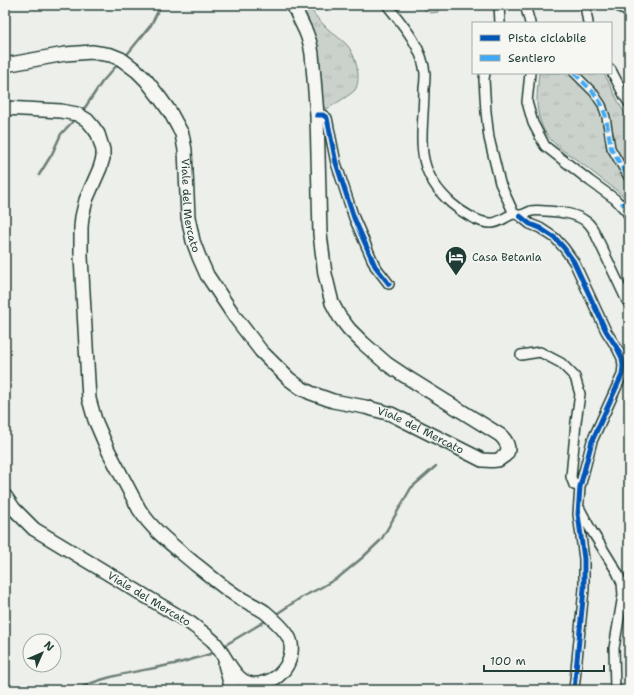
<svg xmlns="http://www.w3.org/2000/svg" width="634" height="695" font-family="'Shantell Sans',sans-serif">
  <defs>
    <pattern id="grass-tufts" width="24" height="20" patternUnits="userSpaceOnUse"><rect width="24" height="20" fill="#cbd2cc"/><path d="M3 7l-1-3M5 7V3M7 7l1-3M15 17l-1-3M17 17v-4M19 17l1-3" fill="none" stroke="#aeb5b0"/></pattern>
    <pattern id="forest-firs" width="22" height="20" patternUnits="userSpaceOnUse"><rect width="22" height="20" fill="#cbd2cc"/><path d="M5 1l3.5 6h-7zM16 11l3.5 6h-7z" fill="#aeb5b0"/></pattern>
  </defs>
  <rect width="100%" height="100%" fill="#edefea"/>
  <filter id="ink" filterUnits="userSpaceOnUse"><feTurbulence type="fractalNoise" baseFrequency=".025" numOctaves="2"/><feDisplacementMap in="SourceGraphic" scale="8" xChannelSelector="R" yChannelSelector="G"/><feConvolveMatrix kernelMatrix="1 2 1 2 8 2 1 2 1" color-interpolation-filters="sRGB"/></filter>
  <g filter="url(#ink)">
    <path fill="url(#grass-tufts)" stroke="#758880" d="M299 5H308C312 12 317 18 323 24 329 31 337 36 344 42 353 50 357 63 358 75 358 80 358 85 355 90 352 94 333 105 327 109L320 105 319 58 311 30Z
      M539 73H604L621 107 629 120V203C623 194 612 187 604 181 595 174 586 167 577 160 559 148 544 139 539 116 535 102 538 87 539 73Z"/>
    <path fill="url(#forest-firs)" stroke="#758880" d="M417 5H437L438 12 431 13Z"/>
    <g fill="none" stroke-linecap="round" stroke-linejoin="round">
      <path stroke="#6c7e77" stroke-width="2.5" d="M125 57 151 25 161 5
        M82 112 102 82 119 63
        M39 175 52 154 61 134 76 118
        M275 615 302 597 320 588 339 577 362 558 381 540 411 488 436 466
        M222 647 267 620
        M76 690C104 675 138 672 169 665 183 663 196 658 210 654L216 650"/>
      <g stroke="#1f3d34" stroke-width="10">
        <path id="pedestrian" d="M574 73 594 93 602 105 606 117 611 148 629 179
          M621 205 624 203 629 204"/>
      </g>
      <g stroke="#1f3d34" stroke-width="12">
        <path id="minor" d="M387 5C403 25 422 46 425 73 425 78 425 83 424 88 424 135 411 167 451 203 460 211 479 224 492 223 500 223 507 215 514 214 518 214 517 216 520 215 524 215 528 212 531 211 536 210 542 211 546 211 561 212 575 213 587 222 590 224 592 228 594 231L627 301 629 303
          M499 5 500 23
          M525 5 530 23
          M585 5 588 23
          M616 5 629 13
          M611 70 625 97 629 103
          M485 73 484 79 486 112 489 138 500 183 514 214
          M530 73 527 102 533 123 545 146 590 181 615 199 627 212 629 216
          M317 115H323L327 118 336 163 354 218 375 266 389 284
          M520 216 530 224 540 228 555 238 564 248 574 262 606 331 617 348 622 358 623 366 622 375 592 441 580 487 578 514 584 559V589L574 690
          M521 355 540 352 561 363 575 377 580 394 576 422 571 477 574 485 580 487
          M580 509 590 528 617 572 622 583 623 595 614 648 615 690"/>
      </g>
      <g stroke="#1f3d34" stroke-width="16">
        <g id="secondary">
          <path id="s1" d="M5 65 65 54 92 52 111 55 121 59 137 71 146 80 160 98 170 112 182 134 185 150 188 217 193 241 199 257 207 275 235 317 261 351 289 379 301 388 311 393 333 401 365 407 391 414 482 460C487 460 493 461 498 460 500 459 502 457 504 456 512 450 506 440 500 435L405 376 387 364 363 343 349 329 339 316 332 303 325 274 320 234 317 115 312 54 310 43 306 32 293 5"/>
          <path d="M5 108 61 111 77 114 87 120 93 127 98 134 103 150V158L100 168 86 200 82 217 81 227V257L89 399 95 420 108 450 139 509C153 531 175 547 195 564 207 573 219 584 231 592 241 600 255 605 265 612 272 618 284 629 288 636 295 647 290 664 281 673 277 678 270 681 263 683 236 691 228 658 214 642 207 635 198 629 190 623L34 529 14 509 5 496"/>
          <path d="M225 664 232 690"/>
        </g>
      </g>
      <use href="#pedestrian" stroke="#f6f6f2" stroke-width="7"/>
      <use href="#minor" stroke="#f6f6f2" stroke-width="9"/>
      <use href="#secondary" stroke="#f6f6f2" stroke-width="13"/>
      <path stroke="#3fa9f5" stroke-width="4" stroke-dasharray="8 4" stroke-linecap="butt" d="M574 73 594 93 602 105 606 117 611 148 629 179
        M621 205 624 203 629 204"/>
      <g stroke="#f6f6f2" stroke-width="8">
        <path id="cycleway" d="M317 115H323L327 118 336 163 354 218 375 266 389 284
          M520 216 530 224 540 228 555 238 564 248 574 262 606 331 617 348 622 358 623 366 622 375 592 441 580 487 578 514 584 559V589L574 690"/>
      </g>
      <use href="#cycleway" stroke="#0057b8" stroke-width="5"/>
    </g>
  </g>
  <defs>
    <g id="hotel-pin" transform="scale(1.15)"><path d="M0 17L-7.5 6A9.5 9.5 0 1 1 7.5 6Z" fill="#1f3d34" stroke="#f6f6f2"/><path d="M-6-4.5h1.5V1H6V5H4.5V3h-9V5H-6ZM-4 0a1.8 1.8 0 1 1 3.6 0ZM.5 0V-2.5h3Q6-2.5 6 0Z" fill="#fff"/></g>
  </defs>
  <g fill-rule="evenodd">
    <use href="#hotel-pin" x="456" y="257"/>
  </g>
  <g text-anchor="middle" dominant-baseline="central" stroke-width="3.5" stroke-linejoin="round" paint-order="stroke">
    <g font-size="11" fill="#1f3d34" stroke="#f6f6f2">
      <text stroke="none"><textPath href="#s1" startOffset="288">Viale del Mercato</textPath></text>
      <text stroke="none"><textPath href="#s1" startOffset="636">Viale del Mercato</textPath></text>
      <text transform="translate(149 599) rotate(31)">Viale del Mercato</text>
    </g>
    <g font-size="11" fill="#1f3d34" stroke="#f6f6f2" text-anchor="start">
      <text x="472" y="257">Casa Betania</text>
    </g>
  </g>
  <rect width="634" height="695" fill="none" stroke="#f6f6f2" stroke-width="20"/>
  <rect x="10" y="10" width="614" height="675" fill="none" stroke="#1f3d34" stroke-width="1.5" filter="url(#ink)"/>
  <rect x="472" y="22" width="140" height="52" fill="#f6f6f2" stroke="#a0aca6"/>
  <rect x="480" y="35" width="20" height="6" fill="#0057b8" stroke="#a0aca6"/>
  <text x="508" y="42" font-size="12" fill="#1f3d34">Pista ciclabile</text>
  <rect x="480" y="55" width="20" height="6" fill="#3fa9f5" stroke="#a0aca6"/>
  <text x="508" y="62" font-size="12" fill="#1f3d34">Sentiero</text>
  <g transform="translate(42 653) rotate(45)"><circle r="19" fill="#f6f6f2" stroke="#a0aca6"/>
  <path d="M0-3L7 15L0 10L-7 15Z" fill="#1f3d34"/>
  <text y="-6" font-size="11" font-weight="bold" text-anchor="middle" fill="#1f3d34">N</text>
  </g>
  <path d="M484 665v6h120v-6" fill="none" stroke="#1f3d34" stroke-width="2"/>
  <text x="490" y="665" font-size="12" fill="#1f3d34" stroke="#f6f6f2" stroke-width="3" paint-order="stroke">100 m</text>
</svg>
